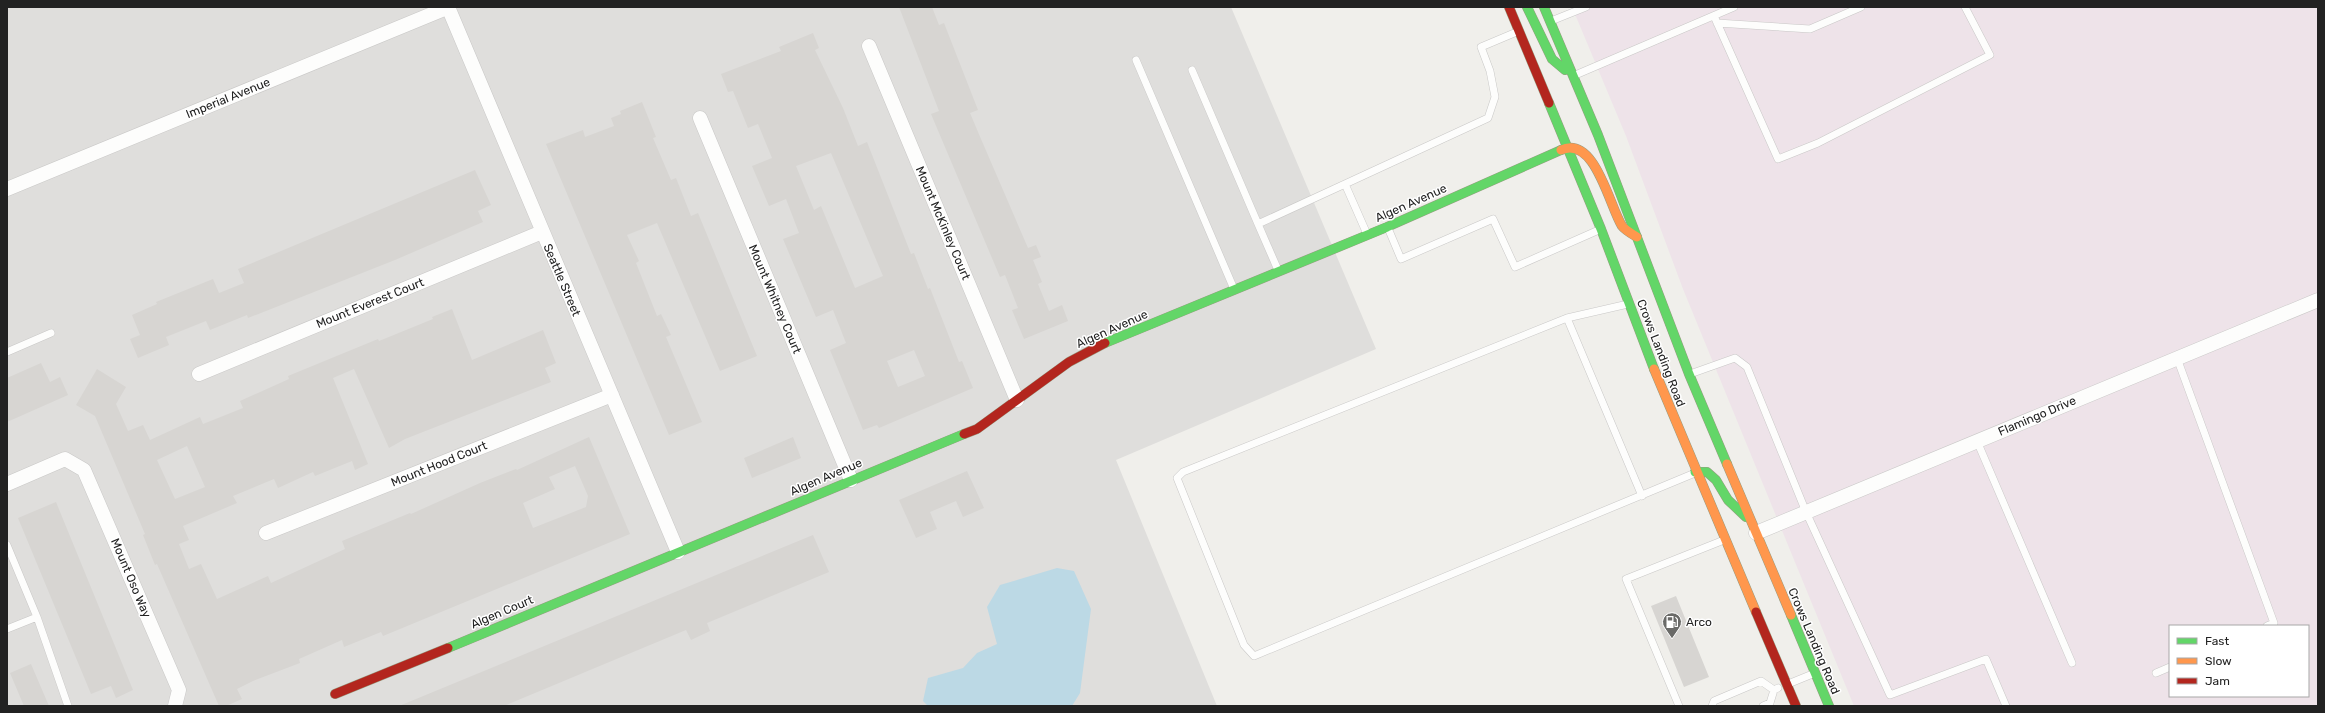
<svg xmlns="http://www.w3.org/2000/svg" width="2325" height="713" font-family="Rubik,sans-serif">
  <rect width="100%" height="100%" fill="#f0efeb"/>
  <path fill="#dfdedc" d="M7 7H1231L1376 349 1116 460 1217 706H7Z"/>
  <path fill="#eee3e9" fill-rule="evenodd" d="M1572 7H2318V706H1854L1683 289 1626 136ZM2170 626H2308V696H2170Z"/>
  <path fill="#bcd9e5" d="M1057 568 1074 571 1091 609 1080 693 1072 706H928L923 701 928 678 963 668 977 653 997 644 987 607 1000 585Z"/>
  <path fill="#d7d5d2" fill-rule="evenodd" d="M899 7H932L939 25 944 23 978 110 970 113 981 139 1028 248 1036 245 1041 257 1033 260 1042 282 1038 284 1049 311 1062 305 1068 321 1024 339 1012 310 1018 308 1005 275 1000 277 931 114 939 111Z
    M813 33 819 48 815 50 843 108 858 146 867 142 911 254 914 253 928 289 930 288 959 362 962 361 973 388 879 428 877 425 863 430 830 350 846 343 833 310 816 317 783 239 799 233 786 199 769 206 752 166 772 158 758 124 748 128 733 91 728 92 721 74 781 51 779 47ZM831 153 883 276 855 288 821 206 814 210 796 166ZM914 350 925 376 898 387 887 361Z
    M642 102 656 137 653 138 671 180 676 178 691 216 698 213 757 356 720 371 657 223 627 235 639 261 636 263 657 316 661 314 671 335 666 337 702 422 669 435 546 144 583 130 585 137 614 126 611 118 621 114 620 111Z
    M475 170 491 205 478 211 483 222 395 260 248 318 247 315 210 330 206 321 166 337 169 345 138 358 130 339 140 335 132 315 157 304 156 302 213 279 219 293 244 283 238 269Z
    M452 309 472 360 543 330 556 363 545 368 551 382 405 439 389 448 354 369 333 378 368 464 355 470 352 461 315 476 313 472 278 488 274 479 233 496 237 503 183 526 189 540 179 544 189 569 201 564 217 599 268 576 271 583 345 549 342 541 410 513 411 514 480 483 516 469 517 470 589 437 630 534 383 636 381 632 344 647 342 640 299 659 300 663 253 681 237 689 242 699 226 706H219L157 564 155 565 143 535 145 534 95 416 76 405 97 369 126 387 116 404 128 431 143 425 150 440 200 417 203 424 243 408 240 401 289 379 288 376 378 339 379 341 433 319 432 317ZM187 446 205 487 175 499 157 460ZM575 466 588 496 586 507 533 528 523 503 555 489 549 477Z
    M41 363 50 382 60 377 68 395 7 422V378Z
    M793 437 801 458 752 478 744 458Z
    M967 471 984 508 963 517 956 501 930 512 937 529 916 538 899 500Z
    M56 502 133 690 116 698 111 686 91 694 18 518Z
    M813 535 829 572 707 623 710 631 691 640 686 630 504 706H399Z
    M1676 596 1709 677 1684 687 1651 606Z
    M31 664 49 706H24L10 673Z"/>
  <g fill="none" stroke-linecap="round" stroke-linejoin="round">
    <g stroke="#c9c8c7" stroke-width="8">
      <path id="lane" d="M1714 16 1778 159 1818 143 1990 55 1965 7
        M1551 21 1586 7
        M1717 23 1810 29 1861 7
        M1136 60 1234 289
        M1192 70 1258 224
        M1573 76 1734 7
        M1388 228 1401 259 1493 219 1515 267 1601 229
        M1367 234 1345 184 1488 118 1495 97 1490 71 1481 47 1519 31
        M1278 270 1258 224 1345 184
        M1628 304 1567 318 1183 472 1177 478 1244 645 1254 656 1695 473
        M1567 318 1642 496
        M7 352 51 333
        M2177 358 2274 623 2267 626
        M1690 374 1735 358 1747 367 1806 512 1890 695 1986 659 2006 706
        M1977 441 2072 663
        M7 545 37 617 68 706
        M7 629 37 617
        M2156 673 2170 667
        M1788 684 1815 673
        M1679 706 1626 579 1724 540
        M1712 706 1714 701 1761 681 1774 690
        M1763 706 1770 703 1774 690 1778 688"/>
    </g>
    <g stroke="#c9c8c7" stroke-width="15">
      <path id="street" d="M448 7 678 552
        M869 46 1017 400
        M700 118 851 480
        M7 189 449 7
        M199 374 542 232
        M7 484 65 459 84 470 179 690 175 706
        M266 533 612 395
        M1756 533 2318 300"/>
    </g>
    <g stroke="#979c81" stroke-width="10">
      <path id="fast" d="M1527 7 1552 59 1565 70
        M1544 7 1598 135 1689 374 1727 464
        M1549 103 1601 229 1654 369
        M1105 343 1387 227 1561 150
        M1695 472H1707L1716 480 1728 500 1746 517
        M1791 615 1829 706
        M448 648 964 434"/>
    </g>
    <g stroke="#979c81" stroke-width="10">
      <path id="slow" d="M1561 150C1595 135 1609 205 1622 226 1625 230 1632 234 1637 237
        M1654 369 1756 612
        M1727 464 1791 615"/>
    </g>
    <g stroke="#979c81" stroke-width="10">
      <path id="jam" d="M1509 7 1549 103
        M964 434 977 429 1069 362 1105 343
        M1756 612 1796 706
        M335 694 448 648"/>
    </g>
    <use href="#lane" stroke="#fdfdfc" stroke-width="7"/>
    <use href="#street" stroke="#fdfdfc" stroke-width="14"/>
    <use href="#fast" stroke="#63d668" stroke-width="9"/>
    <use href="#slow" stroke="#ff974d" stroke-width="9"/>
    <use href="#jam" stroke="#b3261e" stroke-width="9"/>
  </g>
  <defs>
    <g id="fuel-pin" transform="scale(1)"><path d="M0 17L-7.5 6A9.5 9.5 0 1 1 7.5 6Z" fill="#6a6a68" stroke="#fff"/><path d="M-5.5-6h7V0h2V4h1.3V-2.5L3-4.5l.8-.8L6-3V5H2.5V1h-1V6h-7ZM-4.2-4.7v3.2H.2V-4.7Z" fill="#fff"/></g>
  </defs>
  <g fill-rule="evenodd">
    <use href="#fuel-pin" x="1672" y="622"/>
  </g>
  <g text-anchor="middle" dominant-baseline="central" stroke-width="3" stroke-linejoin="round" paint-order="stroke">
    <g font-size="12" fill="#222" stroke="#fff">
      <text transform="translate(228 98) rotate(-22)">Imperial Avenue</text>
      <text transform="translate(1411 203) rotate(-24)">Algen Avenue</text>
      <text transform="translate(943 223) rotate(67)">Mount McKinley Court</text>
      <text transform="translate(562 280) rotate(67)">Seattle Street</text>
      <text transform="translate(775 299) rotate(67)">Mount Whitney Court</text>
      <text transform="translate(370 303) rotate(-22)">Mount Everest Court</text>
      <text transform="translate(1112 329) rotate(-24)">Algen Avenue</text>
      <text transform="translate(1661 353) rotate(69)">Crows Landing Road</text>
      <text transform="translate(2037 416) rotate(-23)">Flamingo Drive</text>
      <text transform="translate(439 464) rotate(-22)">Mount Hood Court</text>
      <text transform="translate(826 477) rotate(-23)">Algen Avenue</text>
      <text transform="translate(131 578) rotate(67)">Mount Oso Way</text>
      <text transform="translate(502 612) rotate(-23)">Algen Court</text>
      <text transform="translate(1814 641) rotate(67)">Crows Landing Road</text>
    </g>
    <g font-size="12" fill="#222" stroke="#fff" text-anchor="start">
      <text x="1686" y="622">Arco</text>
    </g>
  </g>
  <rect width="2325" height="713" fill="none" stroke="#222222" stroke-width="16"/>
  <rect x="2169" y="625" width="140" height="72" fill="#ffffff" stroke="#a7a7a7"/>
  <rect x="2177" y="638" width="20" height="6" fill="#63d668" stroke="#a7a7a7"/>
  <text x="2205" y="645" font-size="12" fill="#222222">Fast</text>
  <rect x="2177" y="658" width="20" height="6" fill="#ff974d" stroke="#a7a7a7"/>
  <text x="2205" y="665" font-size="12" fill="#222222">Slow</text>
  <rect x="2177" y="678" width="20" height="6" fill="#b3261e" stroke="#a7a7a7"/>
  <text x="2205" y="685" font-size="12" fill="#222222">Jam</text>
</svg>
